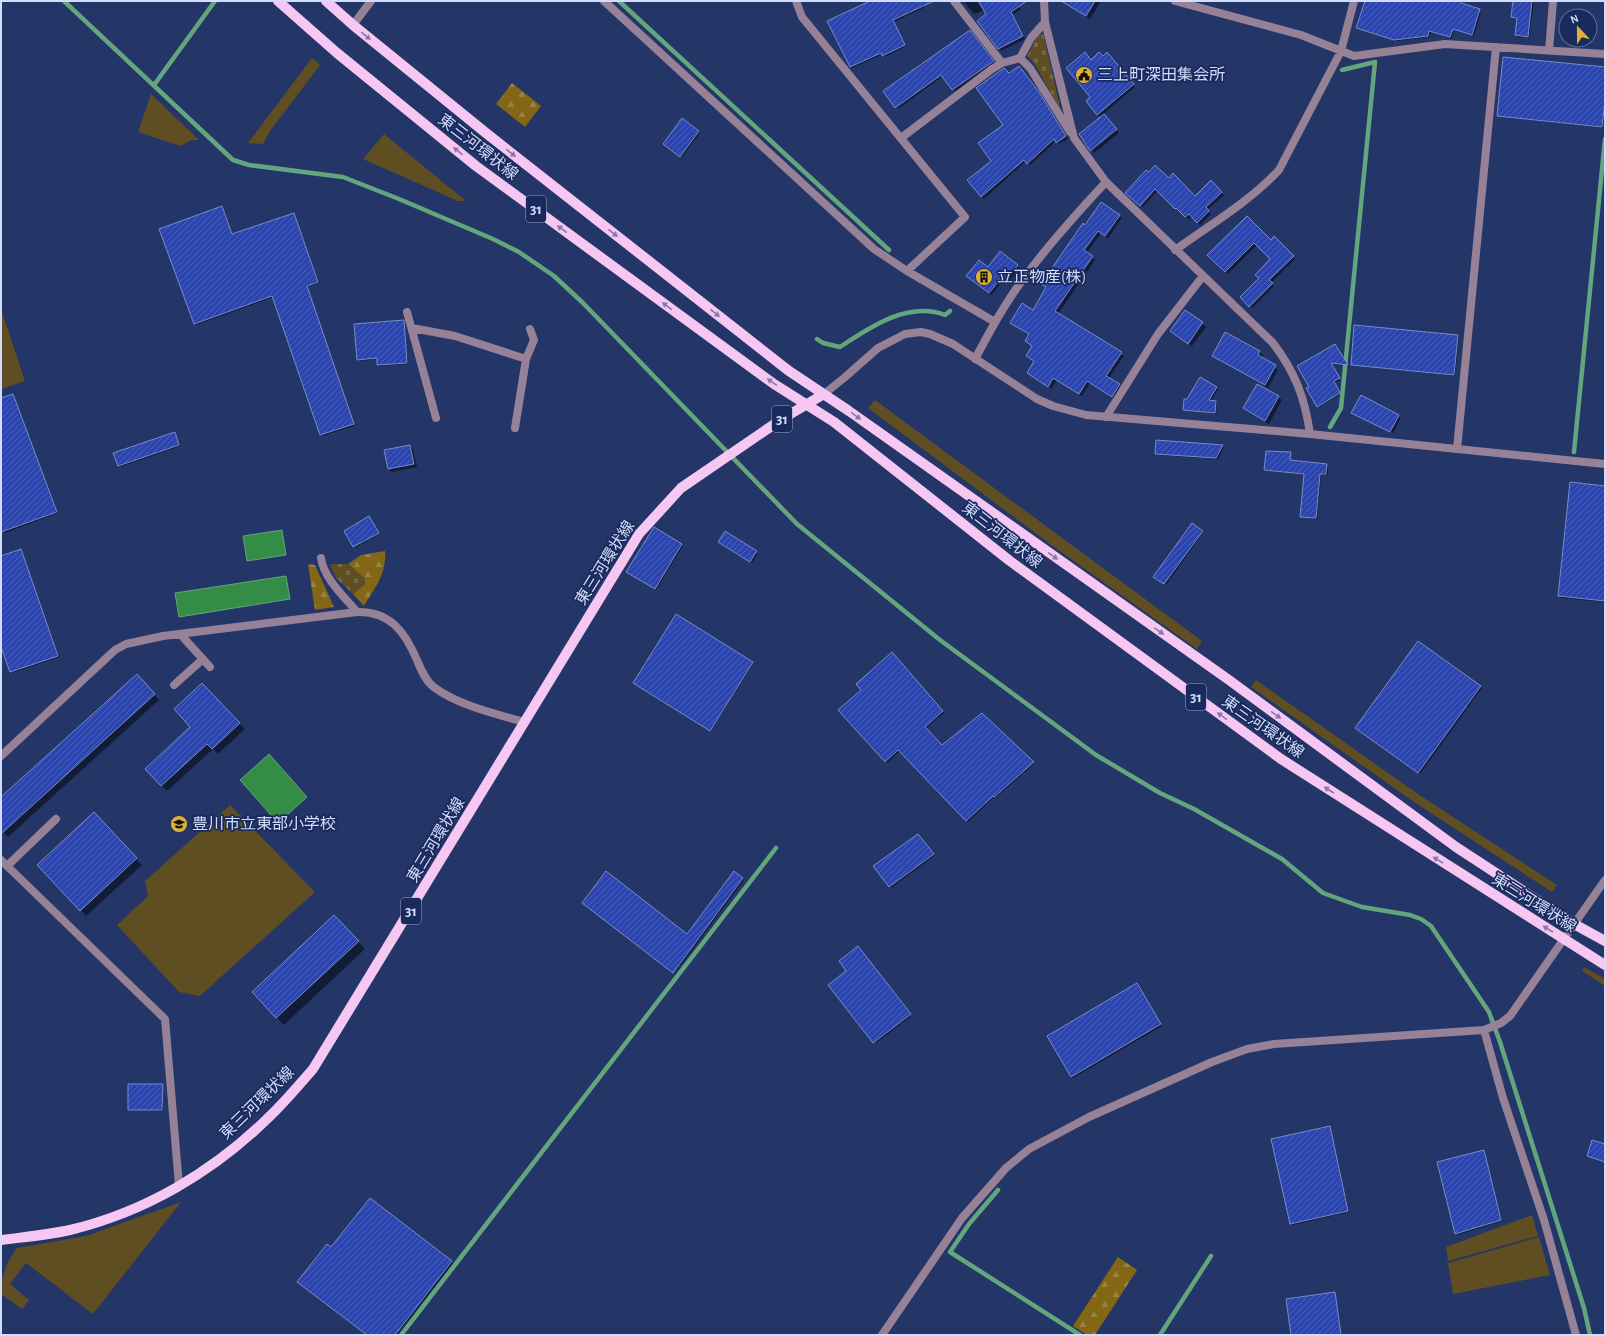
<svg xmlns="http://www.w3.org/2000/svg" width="1606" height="1336" font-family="'Alegreya Sans','Noto Sans JP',sans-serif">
  <defs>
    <pattern id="forest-firs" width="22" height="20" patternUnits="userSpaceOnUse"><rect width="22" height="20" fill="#836715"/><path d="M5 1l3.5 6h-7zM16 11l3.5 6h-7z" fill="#998344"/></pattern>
    <pattern id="cemetery-stones" width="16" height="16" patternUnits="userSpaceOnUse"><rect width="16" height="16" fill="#5f4e21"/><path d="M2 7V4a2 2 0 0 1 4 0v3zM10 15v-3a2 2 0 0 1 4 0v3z" fill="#756742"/></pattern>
    <pattern id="building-hatch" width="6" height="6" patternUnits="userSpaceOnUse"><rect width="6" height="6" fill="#2b45ac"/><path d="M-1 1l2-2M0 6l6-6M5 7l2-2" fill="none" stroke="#495fb8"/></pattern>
  </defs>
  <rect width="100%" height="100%" fill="#243568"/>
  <path fill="#5f4e21" d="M312 58 320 65 270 131 263 144 248 143Z
    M151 94 199 140H192L180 146 138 132Z
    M384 134 466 201H458L363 159Z
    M1 309 25 381 1 389Z
    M875 400 1202 641 1197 649 1050 544 868 408Z
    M1256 680 1418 794 1557 885 1552 892 1414 802 1251 687Z
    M230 805 315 892 200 996 179 992 117 925 148 896 145 881Z
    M1584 967 1605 979V986L1582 971Z
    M181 1202 93 1314 26 1263 10 1284 29 1300 22 1309 1 1294C1 1275 6 1263 17 1248L86 1236Z
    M1532 1215 1538 1236 1448 1261 1446 1247Z
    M1539 1237 1550 1275 1453 1294 1448 1263Z"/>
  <path fill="url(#forest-firs)" d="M512 83 541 106 525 127 496 104Z
    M385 551C387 573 375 588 364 606L353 594 365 584 364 578 348 564 361 555Z
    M308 564 315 565 334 607 315 610Z
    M1118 1257 1137 1270 1095 1335H1087L1073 1326Z"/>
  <path fill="url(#cemetery-stones)" d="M1043 33 1061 111 1034 63 1027 56 1037 37Z
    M330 564H348L365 579 364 585 353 594 336 578Z"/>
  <path fill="#348d47" stroke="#63a57d" d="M282 530 286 555 247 561 243 536Z
    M286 576 290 599 179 617 175 593Z
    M269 754 307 797 278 823 240 780Z"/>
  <path fill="#0007" d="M872 1H922L925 7 894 22 906 46 885 57 883 54 852 68 851 67Z
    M964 1H1028L1019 7 1021 9 1012 15 1025 39 1001 51 984 10 974 14Z
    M1068 1H1101L1090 19 1076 10Z
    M1366 1H1463L1462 5 1481 12 1474 36 1454 30 1452 38 1431 32 1429 37 1397 41 1357 28Z
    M1514 1H1534L1529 38 1518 37 1516 35 1518 19 1512 17Z
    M972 34 995 64 955 91 943 76 898 109 884 91 922 63 924 64Z
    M1109 56 1135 87 1103 114 1119 133 1094 153 1080 135 1101 117 1097 114 1092 97 1091 61Z
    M1605 68 1603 128 1498 116Z
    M1009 74 1041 96 1068 139 1059 144 1056 141 1030 165 1026 161 984 199 969 180 993 161 1004 125Z
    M699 131 700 133 682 157 665 145Z
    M1149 173 1169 179 1195 197 1211 182 1224 195 1207 210 1211 214 1200 225 1192 216 1189 219 1179 210 1178 211 1158 190 1143 207 1127 193Z
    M222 207 233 235 294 214 295 216 319 283 307 287 354 426 322 436 321 435 274 297 196 325 194 324Z
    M1119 216 1122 218 1108 238 1101 233 1087 253 1095 260 1058 314 1124 356 1109 378 1122 388 1115 399 1090 383 1082 396 1057 380 1051 389 1028 373 1035 362 1027 356 1033 346 1030 335 1014 325 1033 311 1085 226Z
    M1247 217 1271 241 1274 238 1295 259 1271 283 1274 286 1252 308 1241 297 1260 278 1271 259 1257 245 1228 274 1209 255Z
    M1001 253 1020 268 1009 282 1005 278 991 295 970 278 988 268Z
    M403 322 408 364 380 366 378 359 359 361 358 359Z
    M1202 323 1206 327 1192 346 1172 331Z
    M1226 333 1260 352 1263 355 1261 359 1278 370 1268 388 1213 355Z
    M1458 336 1459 337 1455 376 1352 365Z
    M1335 345 1348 366 1331 364 1340 380 1335 383 1341 394 1319 407 1310 387Z
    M1217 388 1218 389 1211 401 1217 403 1216 414 1184 410 1188 400Z
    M13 395 58 513 5 533 1 525V400Z
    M1278 397 1282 400 1269 424 1244 408Z
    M1361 397 1401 418 1393 433 1352 413Z
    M175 433 180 446 120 467 118 465Z
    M1157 442 1223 446 1224 447 1218 459 1157 455 1156 454Z
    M410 446 413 449 417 467 392 472 389 469Z
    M1290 453 1291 462 1328 467V475H1321L1317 519 1301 516 1305 475 1265 470Z
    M1605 487V602L1561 598 1559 596Z
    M371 519 379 534 355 548 354 546Z
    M1202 532 1203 533 1166 585 1156 578Z
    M725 533 758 553 752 563 721 544Z
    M681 545 683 546 656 590 629 573Z
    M21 550 59 657 12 673 1 644V557Z
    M1419 642 1482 688 1420 774 1358 729Z
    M892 654 944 713 925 729 942 747 982 714 1034 764 996 797 995 796 968 822 900 751 887 763 840 710 862 690Z
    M752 662 753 664 711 731 635 684Z
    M142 681 159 700 8 837 1 830V798Z
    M207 689 245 729 218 754 213 749 167 791 146 769 192 727Z
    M99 819 142 865 86 916 39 865Z
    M919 836 934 856 891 888 875 867Z
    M734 873 744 880 675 973 584 904 688 935Z
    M342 924 365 949 284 1025 253 992Z
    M859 949 911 1016 876 1043 848 971Z
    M1138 986 1162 1026 1073 1078 1071 1077Z
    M162 1085 163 1111 129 1109Z
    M1329 1127 1349 1212 1293 1225 1291 1223Z
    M1483 1151 1502 1221 1458 1235 1456 1233Z
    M452 1261 453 1263 397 1335H368Z
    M1334 1294 1341 1335H1292Z"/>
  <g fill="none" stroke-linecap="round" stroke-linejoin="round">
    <path stroke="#63a57d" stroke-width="4.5" d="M64 1 233 160 249 165 343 177 399 199 493 239 519 252 554 276 583 303 797 524 940 640 1096 755 1160 793 1194 809 1282 859 1323 893 1362 907 1410 915 1421 919 1431 926 1489 1012 1500 1042 1584 1308 1590 1335
      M619 1 889 250
      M154 85 215 1
      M817 339 823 343 840 347C870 327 908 301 945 315L950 311
      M1330 427 1341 408 1375 62 1342 70
      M1574 452 1605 139
      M998 1190 969 1224 950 1252 1080 1335
      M401 1335 776 848
      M1160 1335 1211 1256"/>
  </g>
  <path fill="url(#building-hatch)" stroke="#778dc7" d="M870 1H934L893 20 905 45 882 56 881 53 850 67 827 21Z
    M978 1H1027L1011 12 1023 36 998 49 977 21 986 14Z
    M1061 1H1095L1086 16Z
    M1365 1H1461V3L1480 9 1472 35 1453 29 1450 37 1429 31 1428 36 1394 40 1356 28Z
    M1513 1H1532L1528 37 1515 35 1517 18 1511 17Z
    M970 30 994 61 952 90 941 75 895 108 883 91Z
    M1085 52 1091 60 1099 52 1103 56 1107 52 1134 84 1097 115 1086 101 1090 97 1066 68Z
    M1503 57 1605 67V100L1602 127 1497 116Z
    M1019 66 1039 92 1066 136 1056 143 1054 139 1027 164 1024 160 981 197 967 180 991 161 978 143 1003 125 976 88 1004 68 1009 73Z
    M1104 114 1117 129 1090 151 1079 134Z
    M682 118 699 131 680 157 663 144Z
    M1155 165 1169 178 1173 173 1195 196 1211 180 1222 192 1206 207 1209 211 1197 223 1189 214 1185 217 1176 208 1175 209 1155 189 1140 206 1125 193 1146 170 1149 172Z
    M1101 202 1120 215 1105 236 1098 231 1084 250 1093 256 1055 311 1122 352 1106 376 1120 384 1112 397 1087 381 1079 394 1053 378 1048 387 1027 373 1034 361 1026 356 1032 346 1025 341 1029 334 1010 323 1022 303 1033 310 1046 287 1041 284 1083 223 1085 225Z
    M222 206 232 234 294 213 318 282 307 286 354 424 320 435 272 296 194 324 159 229Z
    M1247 216 1271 240 1274 236 1294 256 1269 280 1273 283 1249 307 1240 297 1259 278 1255 275 1270 259 1254 243 1225 272 1207 255Z
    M1000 251 1018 265 1006 280 1002 277 989 293 966 276 979 260 988 267Z
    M1185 310 1203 322 1188 344 1170 331Z
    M404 320 407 363 377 365V358L357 360 354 324Z
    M1354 325 1458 335 1454 375 1351 365Z
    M1225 332 1260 351 1258 355 1276 365 1265 385 1212 356Z
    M1335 344 1348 365 1331 363 1340 378 1334 381 1340 393 1317 407 1306 388 1309 387 1297 366Z
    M1200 377 1217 387 1209 400 1216 401 1215 413 1183 410 1184 399H1187Z
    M1257 384 1279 396 1265 421 1243 408Z
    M13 394 57 512 1 532V398Z
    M1361 395 1399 415 1390 432 1351 413Z
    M175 432 179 445 118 466 113 453Z
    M1156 440 1223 445 1216 458 1155 454Z
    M410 445 414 464 388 469 384 450Z
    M1266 451 1291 452 1290 460 1327 464 1326 474H1320L1316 518 1300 517 1304 474 1264 470Z
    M1570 482 1605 486V601L1558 596Z
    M369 516 379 533 353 547 344 531Z
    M1192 523 1203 531 1164 584 1153 577Z
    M654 527 682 544 655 589 626 572Z
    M725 531 757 551 750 562 718 542Z
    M21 549 58 656 10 672 1 647V556Z
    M676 614 753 662 710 731 633 683Z
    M1418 641 1481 686 1418 773 1355 728Z
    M892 652 943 711 925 727 942 745 982 713 1034 762 994 797 993 796 966 821 898 750 885 762 838 710 861 690 856 684Z
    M137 674 155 694 1 834V797Z
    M202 683 240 723 212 749 207 744 161 786 145 769 190 727 174 709Z
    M94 812 137 858 80 911 37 865Z
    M918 834 934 854 889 887 873 866Z
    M606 871 687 934 734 871 743 878 673 973 582 903Z
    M334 915 359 941 276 1018 252 992Z
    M858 946 911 1014 873 1043 828 985 846 971 839 961Z
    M1137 983 1161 1024 1071 1077 1047 1036Z
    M128 1084H163L162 1110H128Z
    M1330 1126 1348 1211 1290 1224 1271 1139Z
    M1592 1140 1605 1144V1162L1587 1156Z
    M1484 1150 1501 1220 1455 1234 1437 1162Z
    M370 1198 452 1261 395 1335H367L297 1282 327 1244 331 1247Z
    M1335 1292 1341 1335H1291L1286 1299Z"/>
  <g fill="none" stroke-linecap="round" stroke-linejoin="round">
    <path stroke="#978196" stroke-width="8" d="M321 558C324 579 344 596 357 612
      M174 685 203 659
      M7 866 56 819"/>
    <path stroke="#978196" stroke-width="8" d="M604 1 874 249 907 271 995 322
      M796 1 802 17 965 217 907 271
      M954 1 1002 63
      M1175 1 1301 35 1354 56 1445 44 1605 54
      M1045 22 1074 138 1106 182 1273 343C1295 372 1305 398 1310 434
      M353 25 371 1
      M1549 51 1553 1
      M1020 58 1031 38 1045 22 1044 1
      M901 138 992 69 1002 63 1020 58 1030 68 1070 132
      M1175 250C1210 225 1249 202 1279 170L1341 51 1354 1
      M407 312 436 418
      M412 328 455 336 526 359
      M975 359C990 331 1005 303 1024 278 1049 244 1077 213 1106 182
      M1106 417 1158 334 1203 276
      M515 428 526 359 534 340 530 329
      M1457 449 1496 47
      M181 635 210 667
      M1 756 115 650 126 644 163 636 357 612C390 611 405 632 417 660 421 670 426 682 435 688 458 705 496 714 524 722
      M1 860 165 1019 179 1186
      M1484 1030 1503 1098 1544 1220 1576 1335
      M882 1335 962 1218 1006 1168 1029 1149 1089 1117 1212 1062 1247 1049 1274 1044 1484 1030 1501 1023 1510 1016 1605 880"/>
    <path stroke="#978196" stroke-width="8" d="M824 394 844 378 878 348 905 334 921 332 930 334 953 344 1037 399 1053 406 1086 415 1310 434 1605 464"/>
    <path stroke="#f6c7f3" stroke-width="10" d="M278 1 337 53 476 166 774 384 834 422 1010 561 1281 759 1605 965
      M326 1 353 25 486 133 789 371 849 411 1229 680 1456 847 1574 924 1605 941
      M1 1240C24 1237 47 1235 70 1230 145 1212 213 1172 268 1118 284 1103 299 1085 313 1069L639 534 681 488 782 419 824 394"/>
  </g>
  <defs><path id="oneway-solid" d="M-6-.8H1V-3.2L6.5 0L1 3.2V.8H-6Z"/></defs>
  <g fill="#8878a8">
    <use href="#oneway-solid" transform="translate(366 36) rotate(39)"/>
    <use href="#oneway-solid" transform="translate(458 151) rotate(-141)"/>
    <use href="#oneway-solid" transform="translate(511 153) rotate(38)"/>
    <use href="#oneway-solid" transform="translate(562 229) rotate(-144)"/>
    <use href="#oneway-solid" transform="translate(613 233) rotate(38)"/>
    <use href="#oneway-solid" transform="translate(667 306) rotate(-144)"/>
    <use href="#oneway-solid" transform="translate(715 313) rotate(38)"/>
    <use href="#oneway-solid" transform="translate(772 382) rotate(-145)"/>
    <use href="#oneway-solid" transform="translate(856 416) rotate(36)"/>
    <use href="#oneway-solid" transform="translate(1053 556) rotate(35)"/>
    <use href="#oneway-solid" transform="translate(1159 631) rotate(35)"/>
    <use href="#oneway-solid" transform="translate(1276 715) rotate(36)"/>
    <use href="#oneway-solid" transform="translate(1222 716) rotate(-144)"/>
    <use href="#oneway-solid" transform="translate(1329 790) rotate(-148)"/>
    <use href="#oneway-solid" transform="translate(1438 860) rotate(-148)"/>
    <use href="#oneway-solid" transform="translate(1548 929) rotate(-148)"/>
  </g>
  <defs>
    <g id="civic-disc" transform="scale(0.9)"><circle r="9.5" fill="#deb133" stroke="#1b2a5c"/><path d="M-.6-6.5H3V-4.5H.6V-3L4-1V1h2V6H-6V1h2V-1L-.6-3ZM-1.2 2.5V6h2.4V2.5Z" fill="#111"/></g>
    <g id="building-disc" transform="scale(0.9)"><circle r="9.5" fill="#deb133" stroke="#1b2a5c"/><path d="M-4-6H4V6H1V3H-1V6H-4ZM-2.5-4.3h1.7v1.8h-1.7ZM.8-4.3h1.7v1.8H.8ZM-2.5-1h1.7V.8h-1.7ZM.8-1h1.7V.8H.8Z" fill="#111"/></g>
    <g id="school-disc" transform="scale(0.9)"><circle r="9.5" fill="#deb133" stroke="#1b2a5c"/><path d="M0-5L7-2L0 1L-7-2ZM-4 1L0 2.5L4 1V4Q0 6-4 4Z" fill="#111"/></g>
  </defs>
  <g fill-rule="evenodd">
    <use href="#civic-disc" x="1084" y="75"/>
    <use href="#building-disc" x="984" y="277"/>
    <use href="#school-disc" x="179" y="824"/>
  </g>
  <g text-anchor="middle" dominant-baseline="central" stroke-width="3.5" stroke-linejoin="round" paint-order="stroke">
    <g fill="#1b2a5c" stroke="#9aa7cc" stroke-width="1">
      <rect x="526" y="196" width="20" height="26" rx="3"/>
      <rect x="772" y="406" width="20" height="26" rx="3"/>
      <rect x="1186" y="684" width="20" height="26" rx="3"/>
      <rect x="401" y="898" width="20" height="26" rx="3"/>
    </g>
    <g font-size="15" font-weight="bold" fill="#d0ddfc">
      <text x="536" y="209">31</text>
      <text x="782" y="419">31</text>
      <text x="1196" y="697">31</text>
      <text x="411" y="911">31</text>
    </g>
    <g font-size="16" fill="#d0ddfc" stroke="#1b2a5c" text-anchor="start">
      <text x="1097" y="75">三上町深田集会所</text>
      <text x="997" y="277">立正物産(株)</text>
      <text x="192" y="824">豊川市立東部小学校</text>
    </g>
    <g font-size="16" fill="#d0ddfc" stroke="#1b2a5c">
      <text transform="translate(478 147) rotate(38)">東三河環状線</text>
      <text transform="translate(1002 535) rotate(38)">東三河環状線</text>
      <text transform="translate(605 563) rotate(-58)">東三河環状線</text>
      <text transform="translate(1263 727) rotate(35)">東三河環状線</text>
      <text transform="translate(436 840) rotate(-59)">東三河環状線</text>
      <text transform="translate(1534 903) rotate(32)">東三河環状線</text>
      <text transform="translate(257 1103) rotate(-44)">東三河環状線</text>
    </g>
  </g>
  <rect width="1606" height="1336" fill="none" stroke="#d0ddfc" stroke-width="4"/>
  <g transform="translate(1578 28) rotate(338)"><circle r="19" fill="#1b2a5c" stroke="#63729c"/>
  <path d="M0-3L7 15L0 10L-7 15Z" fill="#deb133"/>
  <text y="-6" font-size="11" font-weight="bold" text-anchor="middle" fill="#d0ddfc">N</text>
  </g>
</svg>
